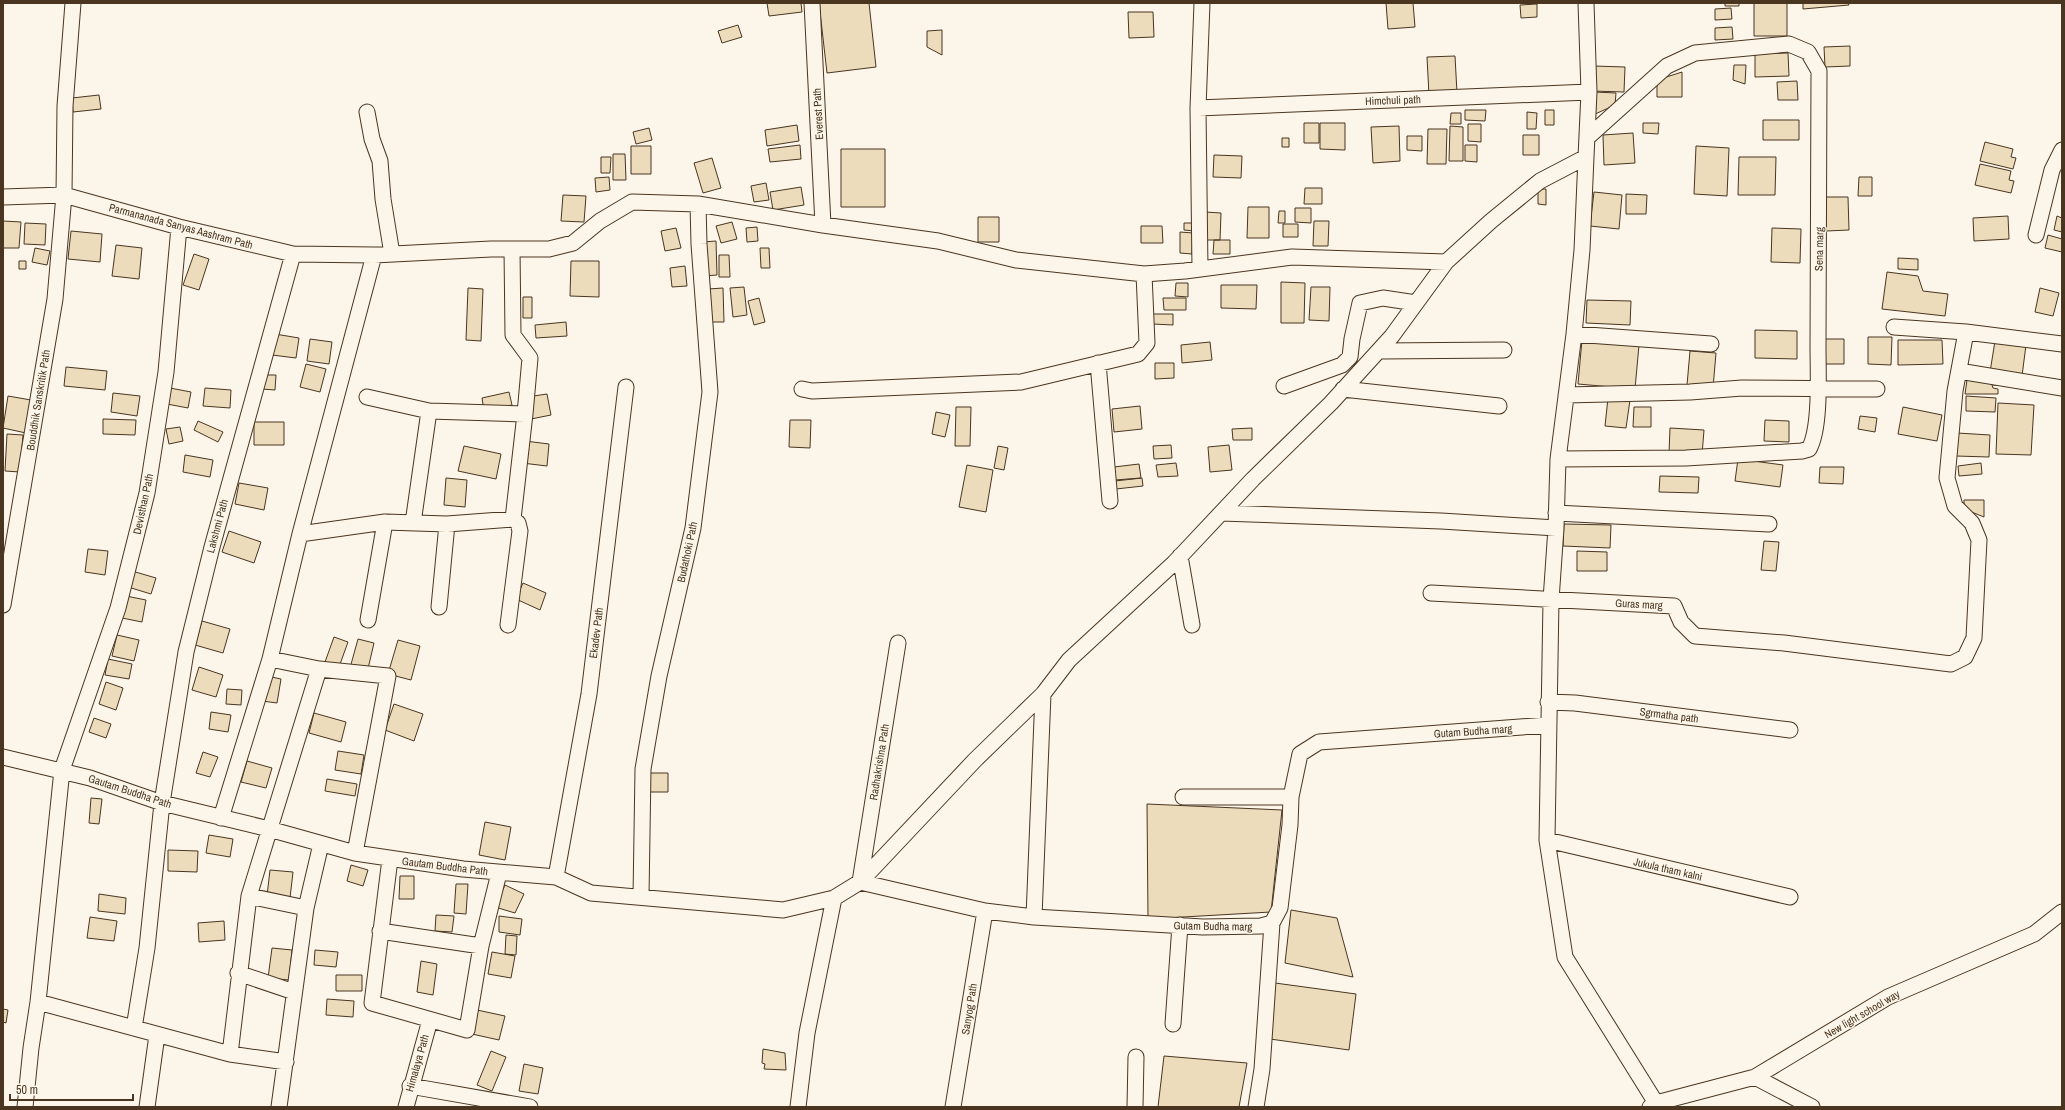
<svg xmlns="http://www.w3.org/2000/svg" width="2065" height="1110" font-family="'Archivo Narrow',sans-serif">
  <rect width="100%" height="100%" fill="#fbf6e9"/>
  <path fill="#ecdcbc" stroke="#4a3520" d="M767 3H801L802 12 769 16Z
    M819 3H869L876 67 827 73Z
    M1386 3H1413L1415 27 1388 29Z
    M1725 3H1739V6H1725Z
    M1754 3H1787V36H1754Z
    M1803 3H1848L1849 5 1803 9Z
    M1537 4V17L1521 18 1520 5Z
    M1731 8 1732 19 1715 20V9Z
    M1128 12H1153L1154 37 1129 38Z
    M738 25 742 37 722 43 718 31Z
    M1732 27 1733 39 1715 40V28Z
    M942 30V55L927 47V31Z
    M1850 46V66L1825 67 1824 47Z
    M1788 53 1789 76 1755 77V54Z
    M1455 56 1457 93 1429 95 1427 57Z
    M1734 65H1746L1745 84 1733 80Z
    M1594 66 1625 67 1624 92 1592 91Z
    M1682 72V97H1657V80Z
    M1797 81 1798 100H1778L1777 82Z
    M1594 92 1616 93 1615 105 1593 115Z
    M99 95 101 109 73 112 72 98Z
    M1465 110H1486L1485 121 1465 120Z
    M1545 110H1554V125H1545Z
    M1527 112 1537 113 1536 129H1527Z
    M1451 113H1461V124H1450Z
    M1763 120H1799V140H1763Z
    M1304 123H1319V143H1304Z
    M1320 123H1345V150L1320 149Z
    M1643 123H1659L1658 134 1643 133Z
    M1468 124H1481V142L1468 141Z
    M797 125 799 141 767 146 765 130Z
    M1399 126 1400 161 1373 163 1371 127Z
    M1450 126 1463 127V161H1449Z
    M649 128 652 140 636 144 633 132Z
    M1428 129H1447L1446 164H1427Z
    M1633 133 1635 163 1604 165 1603 135Z
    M1523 135H1539V155H1523Z
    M1407 136H1422V151L1407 150Z
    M1282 138H1289V147H1282Z
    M1985 142 2013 149 2011 157 2016 158 2013 169 1980 161Z
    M800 145 801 159 770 162 768 149Z
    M1465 145H1477V162L1465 161Z
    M631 146H651V174H631Z
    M1696 146 1729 148 1727 196 1694 194Z
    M841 149H885V207H841Z
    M613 154H625L626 180H613Z
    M1214 155 1242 156 1241 178 1213 177Z
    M601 157H611L610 173H601Z
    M1739 157H1776L1775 195H1738Z
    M712 158 721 188 703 193 694 163Z
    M1980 164 2011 171 2009 180 2014 181 2011 193 1975 185Z
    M609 177 610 190 596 192 595 178Z
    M1859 177H1872V196H1858Z
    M766 183 769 200 754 202 751 186Z
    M801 187 804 205 773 210 770 192Z
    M1305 188H1322V204H1304Z
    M1538 189H1546V205L1538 204Z
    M1594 192 1622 195 1619 229 1590 226Z
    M1626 194 1647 195 1646 214H1626Z
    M563 195 586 196 584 222 561 221Z
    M1826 197H1848L1849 230 1826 231Z
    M1248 207H1269V238H1247Z
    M1295 208H1311V223L1295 222Z
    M1279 211H1285V223H1278Z
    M1205 212 1221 213 1220 240H1205Z
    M2008 216 2009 239 1974 241 1973 218Z
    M2057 216 2062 218V232L2054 230Z
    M978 217H999V242H978Z
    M3 221 21 222 19 248H3Z
    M1314 221H1329L1328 246H1313Z
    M732 222 737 239 721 243 716 226Z
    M25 223 46 224 45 245 24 244Z
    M1184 223H1194V231L1184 230Z
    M1283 224H1298V237H1283Z
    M1141 226H1162L1163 243H1141Z
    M757 227 758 241 747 242 746 228Z
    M676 228 681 248 665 251 661 231Z
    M1772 228 1801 229 1800 263 1771 262Z
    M71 231 102 234 100 262 68 259Z
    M1180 232 1193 233 1192 254 1180 253Z
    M2048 235 2062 239V252L2045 248Z
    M1214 240H1230V254H1213Z
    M716 241 717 275 704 276 703 242Z
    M116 245 142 248 139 279 112 276Z
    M35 248 50 251 47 265 32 262Z
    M760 248H769L770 268H761Z
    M194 254 209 259 199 290 183 285Z
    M719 255H729L730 277H719Z
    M1898 258 1918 259V270L1898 269Z
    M19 261H26V269H19Z
    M571 261H599V297L570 296Z
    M685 266 687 286 672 287 670 268Z
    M1887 272 1918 276 1923 291 1948 294 1945 316 1882 309Z
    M1281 282 1305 283 1304 323H1281Z
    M1176 283H1188V297L1175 296Z
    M1221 285H1257L1256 309 1221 308Z
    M744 287 747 315 733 317 730 288Z
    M1311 287H1330L1329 321 1309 320Z
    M468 288 483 289 481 341 466 340Z
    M723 288 724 322H709L708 289Z
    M2040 288 2059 293 2053 316 2035 312Z
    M523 297H532V318H523Z
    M759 298 765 322 754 325 748 301Z
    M1163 298H1186V310H1164Z
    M1587 300 1631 301 1630 325 1586 323Z
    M1153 314H1173V325L1153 324Z
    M566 322 567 336 536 338 535 325Z
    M1755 330 1797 331V359L1755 358Z
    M275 334 299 338 296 358 272 355Z
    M1868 337H1892L1891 365 1868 364Z
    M310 339 332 342 329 364 307 361Z
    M1824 339H1844V364H1823Z
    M1582 340 1639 345 1635 389 1578 384Z
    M1898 340H1942L1943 364 1898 365Z
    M1995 341 2026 345 2022 376 1990 372Z
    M1210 342 1212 360 1182 363 1181 345Z
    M1690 351 1716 353 1713 388 1687 385Z
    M1155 363H1174V378L1155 379Z
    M306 364 326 369 320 392 300 387Z
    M66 367 107 371 105 390 64 386Z
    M263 375H276L275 390 262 389Z
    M1967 380 1997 381 1998 385H1992L1993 388 1998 389V394H1965Z
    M170 388 191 392 188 408 167 404Z
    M205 388 231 390 230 408 203 406Z
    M509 392 512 405 484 411 482 398Z
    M113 393 140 396 137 416 111 412Z
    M547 394 551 415 531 419 527 397Z
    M8 396 31 400 26 433 3 428Z
    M1966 396 1996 398 1995 412 1966 411Z
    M1608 398 1630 400 1626 428 1605 426Z
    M1998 403 2034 405 2031 455 1996 454Z
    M1140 406 1142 429 1114 432 1112 409Z
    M956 407H971L970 446H955Z
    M1634 407H1651V427H1633Z
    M1903 407 1942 415 1937 441 1898 434Z
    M936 412 950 415 945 437 932 434Z
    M1860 416 1877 418 1875 432 1858 429Z
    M103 419 136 420 135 435 103 434Z
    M790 420H811L810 448 789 447Z
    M1765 420 1789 421V442L1764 441Z
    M198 421 223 432 218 442 194 430Z
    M254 422H284V445H254Z
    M180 427 183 441 169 444 166 429Z
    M1252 428V440H1233L1232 429Z
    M1670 428 1704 430 1702 455 1669 453Z
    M1957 433 1990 435 1989 457 1956 456Z
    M7 434 23 435 20 472 5 471Z
    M525 441 549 444 547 466 522 463Z
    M1171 445 1172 458 1154 459 1153 446Z
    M1229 445 1232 470 1210 472 1208 447Z
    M464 446 501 454 496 479 458 471Z
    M998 446 1008 448 1004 470 994 468Z
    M185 455 213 460 210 477 183 472Z
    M1738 459 1783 465 1780 487 1735 481Z
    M1176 463 1178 476 1158 477 1156 465Z
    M1981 463 1982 474 1959 476 1958 466Z
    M1139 464 1141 478 1115 480 1114 467Z
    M967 465 993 470 986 512 959 507Z
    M1820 467H1844L1843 484 1819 483Z
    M1660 476 1699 477 1698 493 1659 492Z
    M446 478 467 480 465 507 444 505Z
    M1142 478 1143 486 1116 489 1115 481Z
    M239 483 268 488 264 510 235 504Z
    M1964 500H1984V517L1964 509Z
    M1564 524 1611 525 1610 548 1563 546Z
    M229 531 261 542 254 563 222 552Z
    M1764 541 1779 542 1776 571 1761 570Z
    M88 549 108 551 105 575 85 572Z
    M1577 551 1607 552V571H1577Z
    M132 571 156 578 151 594 128 587Z
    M523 583 546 593 540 610 516 599Z
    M126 596 146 600 142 622 122 618Z
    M202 621 230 629 223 653 195 645Z
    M117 635 139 640 134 661 112 656Z
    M334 637 348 642 339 667 325 662Z
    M358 639 374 643 367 673 350 668Z
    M398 640 420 646 411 680 388 674Z
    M108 659 132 664 129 679 105 675Z
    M199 667 223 675 216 697 192 690Z
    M267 676 281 679 277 703 262 701Z
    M106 682 123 688 116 710 99 704Z
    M227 689 242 690 241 705 226 704Z
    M394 704 423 714 414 741 385 730Z
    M211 712 231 715 228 732 209 729Z
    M314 713 346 722 341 742 309 733Z
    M94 718 111 724 106 738 89 732Z
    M338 751 364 755 361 774 335 770Z
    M203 752 218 757 210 777 196 773Z
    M247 761 272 768 266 788 241 782Z
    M646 773H668V792H646Z
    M327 779 357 784 355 796 325 791Z
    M91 798 102 799 99 824 89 823Z
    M1147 804 1282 810 1271 912 1148 919Z
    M485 822 511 827 505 860 479 855Z
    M209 835 233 839 230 857 206 853Z
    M168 850 198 851 197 872 168 871Z
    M351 865 368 870 363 886 347 881Z
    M270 870 293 872 290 898 267 896Z
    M400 876H414V899H399Z
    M456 884H468L466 914 454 913Z
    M505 885 524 894 515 913 495 907Z
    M99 894 126 898 125 914 98 911Z
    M1291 910 1337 918 1353 977 1285 963Z
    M436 915 454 916 452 932 435 931Z
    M499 916 522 919 520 935 499 932Z
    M90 917 117 921 114 941 87 938Z
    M224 921 225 940 199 942 198 923Z
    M506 935 517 936 516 955 505 954Z
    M272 948 292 950 289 980 268 978Z
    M315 950 338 952 336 967 314 965Z
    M492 952 515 956 511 978 488 974Z
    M421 961 437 964 433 995 417 992Z
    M336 975H362V991H336Z
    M1275 983 1356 994 1349 1050 1270 1039Z
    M327 999 354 1001 353 1017 326 1015Z
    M3 1009 8 1010 6 1023 3 1022Z
    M477 1010 505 1016 499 1040 472 1034Z
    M763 1049 785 1053 786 1070 764 1069 765 1064 762 1063Z
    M491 1051 506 1057 492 1091 477 1085Z
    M1164 1056 1247 1063 1239 1107H1158Z
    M524 1064 543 1068 538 1094 519 1091Z"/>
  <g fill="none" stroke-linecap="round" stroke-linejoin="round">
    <g stroke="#4a3520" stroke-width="17">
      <path id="street" d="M73 3 65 106 64 195 179 227 293 254 374 255 491 249H549L573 243 600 221 632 202 698 204 823 225 938 241 1016 260 1144 274 1185 271 1292 257 1446 262 1491 221 1540 181 1586 157
        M812 3 823 225
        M1586 3 1589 92 1586 157 1582 250 1574 334 1558 459 1556 528 1551 600 1547 840 1565 957 1656 1103 1650 1107
        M1198 108 1589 92
        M367 112 372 139 380 161 383 199 392 254
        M3 197 64 195 55 299 3 605
        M2036 235 2052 170 2062 150
        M1200 269 1198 108 1202 3
        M1894 327 1966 332 2062 344
        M1574 334 1711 344
        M1380 351 1504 350
        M1098 363 1110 501
        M1959 371 2062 388
        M1284 386 1342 365 1350 357 1352 339 1360 303 1383 298 1416 303
        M802 389 812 391 1021 382 1138 354 1147 343 1144 274
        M1343 389 1499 406
        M1566 395 1690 392 1742 388 1877 389
        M367 397 429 411 525 414 530 358 513 335 512 249
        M1558 459 1686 458 1802 451 1809 449C1821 428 1818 372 1818 347 1819 255 1819 163 1819 71L1808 52 1789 44 1695 53 1667 66 1587 138
        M1221 513 1441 521 1556 528
        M1556 513 1769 524
        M413 523 429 411
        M300 534 385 522 447 524 513 519
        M1180 556 1192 625
        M1431 593 1674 606 1681 622 1695 636 1784 643 1951 664 1965 657 1974 638 1979 540 1972 523 1955 506 1947 478 1955 391 1966 332
        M439 607 447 524
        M368 620 385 522
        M508 625 520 531 518 523 513 519 525 414
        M270 659 319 669 388 676 355 853
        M1548 702 1575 703 1790 730
        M3 757 90 778 162 803 269 829 355 853 463 869 556 877 591 893 783 910 834 898 860 882 985 911 1034 917 1203 927 1261 926 1272 923 1280 908 1290 825 1291 797 1300 754 1319 742 1548 725
        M1183 797H1291
        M221 818 270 659 300 534 374 255
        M1547 840 1790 897
        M390 859 372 1003 467 1030 481 946 499 873
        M556 877 589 694 626 387
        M860 882 975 760 1043 694 1069 660 1174 563 1253 479 1331 403 1392 336 1446 262
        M860 882 898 643
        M249 896 306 908
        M641 897 643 769 659 676 693 528 710 392 699 244 698 204
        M1034 917 1043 694
        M380 931 481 946
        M238 973 294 992
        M38 1002 230 1054 286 1062
        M1173 1024 1180 925
        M134 1028 147 948 162 803 186 652 212 547 293 254
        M230 1054 249 896 319 669
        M1755 1077 1812 1107
        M410 1086 530 1107
        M1656 1103 1755 1077 1888 997 2034 934 2062 912
        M25 1107 31 1048 38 1002 62 770 118 608 147 493 166 372 179 227
        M147 1107 157 1035
        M279 1107 306 908 321 844
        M406 1107 430 1020
        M798 1107 807 1033 834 898
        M953 1107 985 911
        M1135 1107 1136 1057
        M1256 1107 1262 1069 1272 923"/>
    </g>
    <use href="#street" stroke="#fbf6e9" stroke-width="15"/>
  </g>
  <g text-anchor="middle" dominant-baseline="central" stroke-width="3" stroke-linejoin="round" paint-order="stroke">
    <g font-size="11" fill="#4a3520" stroke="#fbf6e9">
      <text transform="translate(1393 100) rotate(-2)">Himchuli path</text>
      <text transform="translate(818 114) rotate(-93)">Everest Path</text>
      <text transform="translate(181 226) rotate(15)">Parmananada Sanyas Aashram Path</text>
      <text transform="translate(1819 249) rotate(-89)">Sena marg</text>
      <text transform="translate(38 400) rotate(-81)">Bouddhik Sanskritik Path</text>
      <text transform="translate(143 504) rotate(-78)">Devisthan Path</text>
      <text transform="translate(217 526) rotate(-75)">Lakshmi Path</text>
      <text transform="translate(687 552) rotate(-78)">Budathoki Path</text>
      <text transform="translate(1639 604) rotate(3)">Guras marg</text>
      <text transform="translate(596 633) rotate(-83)">Ekadev Path</text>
      <text transform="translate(1669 715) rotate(7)">Sgrmatha path</text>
      <text transform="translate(1473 731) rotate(-4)">Gutam Budha marg</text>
      <text transform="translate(879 762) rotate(-81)">Radhakrishna Path</text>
      <text transform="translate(130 791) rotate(18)">Gautam Buddha Path</text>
      <text transform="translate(445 866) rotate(7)">Gautam Buddha Path</text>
      <text transform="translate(1668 869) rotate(13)">Jukula tham kalni</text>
      <text transform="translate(1213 926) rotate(1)">Gutam Budha marg</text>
      <text transform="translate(969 1009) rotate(-81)">Sanyog Path</text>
      <text transform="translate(1862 1014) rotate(-30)">New light school way</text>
      <text transform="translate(417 1063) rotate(-74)">Himalaya Path</text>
    </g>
  </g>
  <rect width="2065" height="1110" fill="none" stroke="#4a3520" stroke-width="8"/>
  <path d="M10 1094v6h123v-6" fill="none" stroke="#4a3520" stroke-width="2"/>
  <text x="16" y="1094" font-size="12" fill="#4a3520" stroke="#fbf6e9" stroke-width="3" paint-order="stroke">50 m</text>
</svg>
